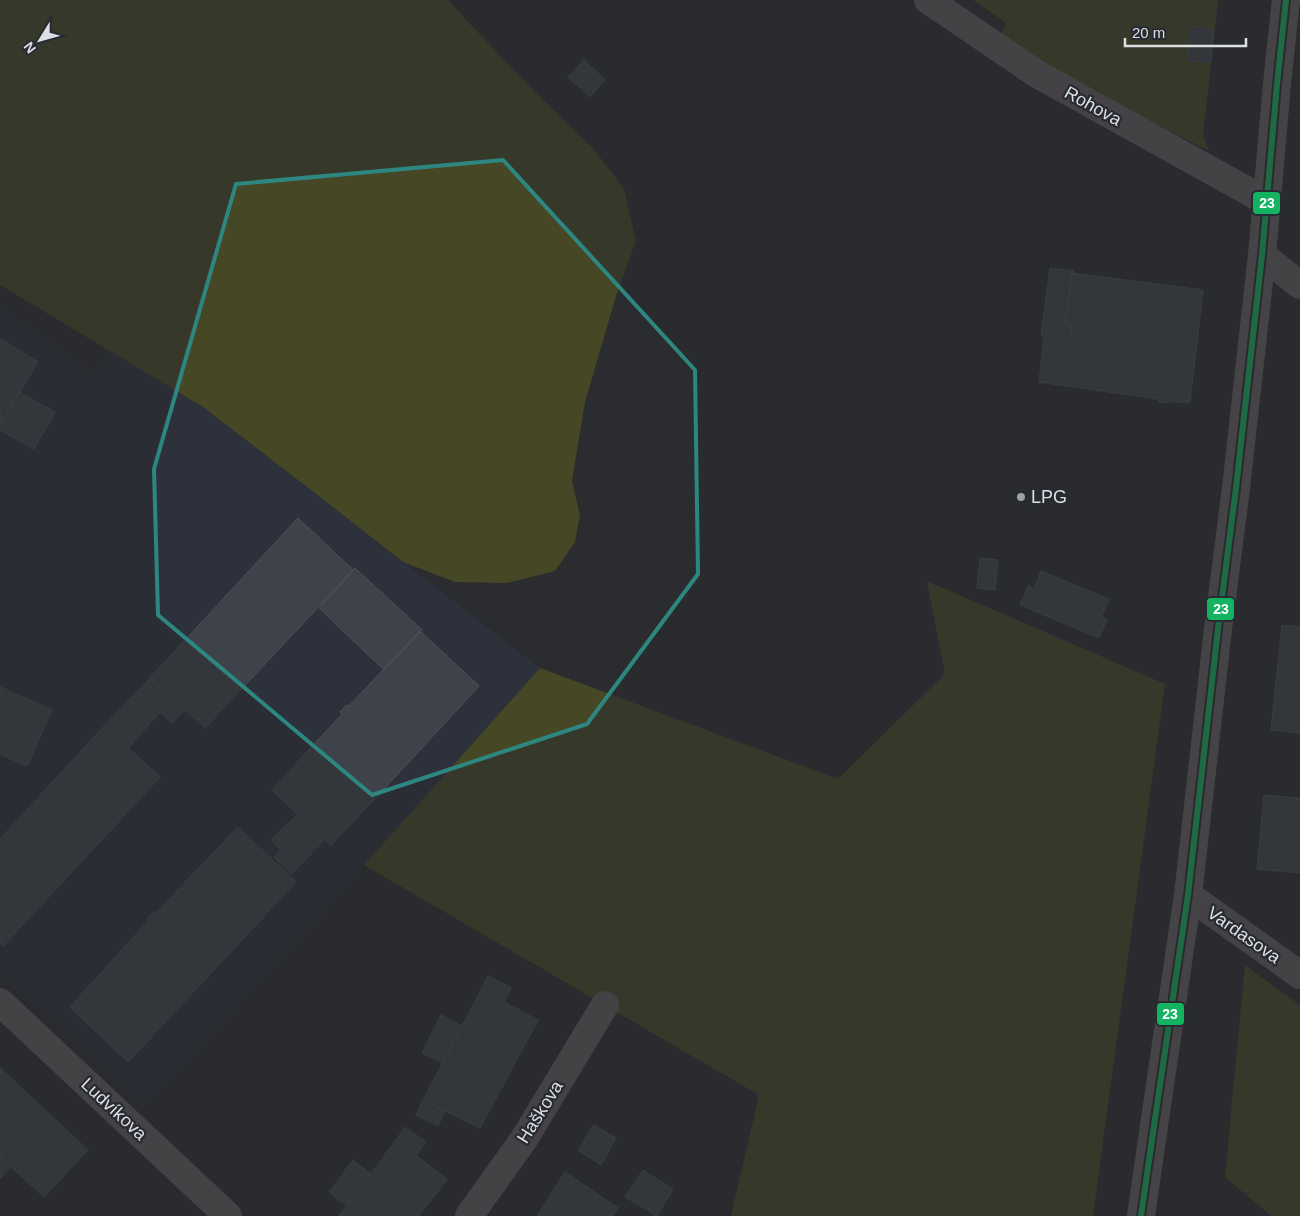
<svg xmlns="http://www.w3.org/2000/svg" width="1300" height="1216" font-family="Arial,sans-serif">
  <rect width="100%" height="100%" fill="#2a2c2f"/>
  <path fill="#2c313b" d="M0 308 94 377 113 352 203 407 540 668 364 865 145 1104 0 970Z"/>
  <path fill="#454725" d="M0 0H449L467 21 537 94 593 148 624 189 636 241 617 293 585 402 572 481 580 515 575 542 555 571 507 583 455 582 403 562 320 497 203 407 0 285Z
    M973 0H1218L1203 135 1209 151 1042 66 1002 34 1006 23Z
    M927 581 1165 684 1093 1216H731L759 1095 364 865 540 668 838 779 945 674Z
    M1245 965 1300 1005V1216H1271L1225 1177Z"/>
  <path fill="#3e434b" stroke="#4f5154" d="M1190 26 1213 28 1211 62 1188 61Z
    M584 60 605 80 590 97 568 77Z
    M1050 268 1074 271 1073 273H1072L1065 325H1072L1070 339 1041 336Z
    M1072 273 1203 290 1190 402 1188 401V403L1169 401V403L1158 402V399L1039 382 1044 338 1070 341 1072 325H1065Z
    M0 339 38 362 0 425Z
    M19 392 55 412 34 449 0 430V425Z
    M298 518 353 570 205 728 150 678Z
    M980 558 998 560 995 590 977 588Z
    M355 568 422 630 384 670 319 608Z
    M1041 571 1109 599 1101 617 1107 619 1099 638 1020 605 1028 586 1034 589Z
    M1282 625 1300 627V733L1271 730Z
    M420 631 479 686 384 789 331 845 272 790 342 714 340 712 347 705 349 706Z
    M150 678 184 710 172 723 160 712 128 748 104 726Z
    M0 687 52 710 27 766 0 754Z
    M104 726 160 777 3 946 0 943V839Z
    M1264 795 1300 798V873L1257 869Z
    M298 814 325 839 291 874 274 857 281 850 271 840Z
    M238 827 296 882 128 1062 70 1007 149 920 147 919 154 911 156 913Z
    M488 976 511 988 504 1002 481 990Z
    M481 990 538 1020 480 1128 423 1100Z
    M441 1015 462 1026 443 1063 422 1053Z
    M0 1068 88 1150 44 1197 0 1157Z
    M423 1100 445 1111 438 1126 416 1115Z
    M594 1125 616 1138 601 1165 578 1150Z
    M405 1127 426 1142 416 1155 396 1140Z
    M396 1140 447 1179 419 1216H339Z
    M0 1157 11 1167 0 1179Z
    M353 1160 370 1173 346 1205 329 1192Z
    M643 1170 666 1185 649 1211 625 1197Z
    M565 1172 618 1208 613 1216H537Z
    M666 1185 673 1189 657 1216H655L649 1211Z"/>
  <g fill="none" stroke-linecap="round" stroke-linejoin="round">
    <path stroke="#645e5f" stroke-width="28" d="M928 0 1037 74 1266 201
      M1262 255 1300 285
      M1188 895 1300 975
      M0 1002 228 1216
      M469 1216 524 1139 605 1005"/>
    <path stroke="#675f61" stroke-width="28" d="M1141 1216 1155 1119 1188 895 1218 629 1236 488 1262 255 1277 84 1286 0"/>
    <g stroke="#282b31" stroke-width="10">
      <path id="bus-1" d="M1141 1216 1155 1119 1188 895 1218 629 1236 488 1262 255 1277 84 1286 0"/>
    </g>
    <use href="#bus-1" stroke="#13b361" stroke-width="6"/>
  </g>
  <path d="M0 0H1300V1216H0ZM503 160 695 370 698 574 587 724 372 795 158 615 154 469 236 184Z" fill="#2a2c2f" fill-opacity=".55" fill-rule="evenodd"/>
  <path fill="none" stroke="#2e8680" stroke-width="4" stroke-linejoin="round" d="M503 160 695 370 698 574 587 724 372 795 158 615 154 469 236 184Z"/>
  <circle fill="#9ea0a4" stroke="#282b31" stroke-width="2" cx="1021" cy="497" r="5"/>
  <g text-anchor="middle" dominant-baseline="central" stroke-width="4.5" stroke-linejoin="round" paint-order="stroke">
    <g font-size="18" fill="#dcdfe3" stroke="#282b31">
      <text transform="translate(1093 106) rotate(29)">Rohova</text>
      <text transform="translate(1244 935) rotate(35)">Vardasova</text>
      <text transform="translate(114 1109) rotate(43)">Ludvíkova</text>
      <text transform="translate(540 1112) rotate(-58)">Haškova</text>
    </g>
    <g font-size="18" fill="#dcdfe3" stroke="#282b31" text-anchor="start">
      <text x="1031" y="497">LPG</text>
    </g>
  </g>
  <g stroke="#282b31" stroke-width="2">
    <rect x="1252" y="191" width="29" height="24" rx="5" fill="#13b361"/>
    <rect x="1206" y="597" width="29" height="24" rx="5" fill="#13b361"/>
    <rect x="1156" y="1002" width="29" height="24" rx="5" fill="#13b361"/>
  </g>
  <g font-size="14" text-anchor="middle" font-weight="bold" fill="#fff">
    <text x="1267" y="208">23</text>
    <text x="1221" y="614">23</text>
    <text x="1170" y="1019">23</text>
  </g>
  <g transform="translate(40 40) rotate(233)" stroke="#282b31" stroke-width="4" paint-order="stroke">
  <path d="M0-4L9 19L0 12L-9 19Z" fill="#dcdfe3"/>
  <text y="-8" font-size="14" font-weight="bold" text-anchor="middle" fill="#dcdfe3">N</text>
  </g>
  <path d="M1125 38v8h121v-8" fill="none" stroke="#dcdfe3" stroke-width="2.5"/>
  <text x="1132" y="38" font-size="15" fill="#dcdfe3" stroke="#282b31" stroke-width="4" paint-order="stroke">20 m</text>
</svg>
